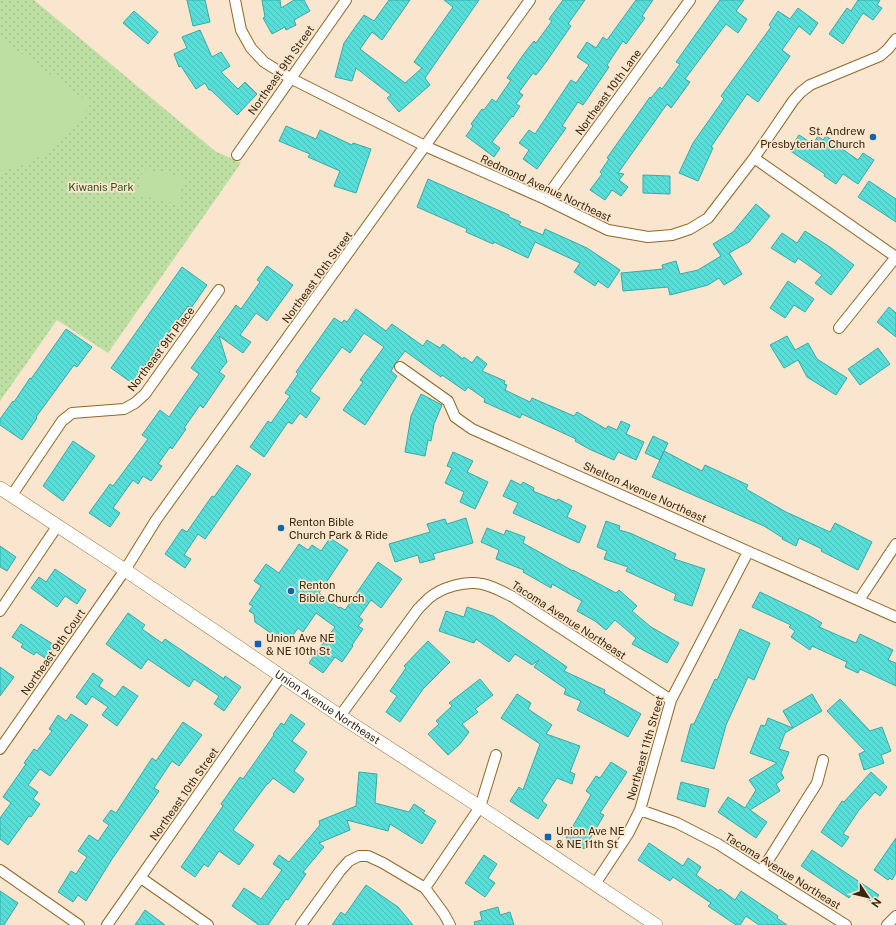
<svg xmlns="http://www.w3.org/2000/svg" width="896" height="925" font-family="'Public Sans',sans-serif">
  <defs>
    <pattern id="green-dots" width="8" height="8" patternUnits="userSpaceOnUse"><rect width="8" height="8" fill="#bddfa2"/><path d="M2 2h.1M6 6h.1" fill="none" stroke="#a3bf8a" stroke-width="1.8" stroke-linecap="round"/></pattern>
    <pattern id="building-back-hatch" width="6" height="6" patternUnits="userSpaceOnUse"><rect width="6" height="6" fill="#58ded9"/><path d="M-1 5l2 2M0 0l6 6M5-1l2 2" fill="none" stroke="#4dbeb9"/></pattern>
  </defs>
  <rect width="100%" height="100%" fill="#fae6ce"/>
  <path fill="url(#green-dots)" d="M0 0H34L215 151 241 163 108 353 57 320 0 401Z"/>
  <path fill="#bddfa2" d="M0 38 91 104C83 114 76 125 68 134 50 152 26 168 0 171Z
    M143 169 184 177 179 204 137 195Z"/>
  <path fill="url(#building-back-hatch)" stroke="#3aa9a5" d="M187 0H205L210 22 193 26Z
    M262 0H280L281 8 294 0H304L310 11 294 20 296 25 286 30 285 27 272 34 263 18 265 17Z
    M389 0H410L382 40 372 32 360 49 405 83 422 68 414 62 453 7 444 0H479L425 78 430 85 399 112 387 98 391 95 356 68 352 81 335 77 344 43 356 26 364 15 374 21Z
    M563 0H585L568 24 571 26 546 62 536 75 533 73 519 92 523 95 516 104 520 106 513 117 512 116 492 142 500 148 494 157 466 136 473 126 471 124 482 109 484 110 492 99 496 102 511 80 507 78 526 51 534 41 536 43 552 21 549 19Z
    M636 0H653L642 16 645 18 626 44 623 41 607 65 609 67 583 105 578 102 562 126 566 128 537 169 523 159 529 150 519 143 529 130 535 134 571 80 576 83 589 65 577 57 587 42 596 48 603 37 607 40Z
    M720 0H744L736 11 747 19 738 33 726 24 685 79 690 82 671 108 667 104 618 173 624 174 619 180 628 187 621 196 612 190 605 200 590 190 602 174 600 172 609 159 607 158 650 97 651 98 660 87 662 89 680 64 676 62Z
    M858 0H880L877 5 882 8 873 20 863 13 843 44 829 34 847 8 851 11Z
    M798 8 818 23 810 35 799 26 782 50 790 56 758 102 747 94 711 147 713 148 698 181 679 173 693 143 724 99 721 96 771 27 769 25 778 11 790 19Z
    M134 11 158 32 148 44 123 23Z
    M200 30 212 57 221 52 230 66 221 72 238 89 245 82 257 94 237 115 211 90H209L205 83 196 89 181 66 179 67 174 54 187 48 182 37Z
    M286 126 316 139 320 130 352 145 353 143 371 149 356 193 334 186 340 171 308 157 310 154 279 141Z
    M799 135 813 144 818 136 823 140 826 136 839 145 838 146 858 160 863 153 874 160 858 184 843 174 836 184 824 176 825 174 789 150Z
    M643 175 670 176V194L643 193Z
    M428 179 509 215V217L521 222 519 225 543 235 545 229 587 248 620 270 608 288 598 281 595 286 574 272 580 263 535 242 528 258 494 242 493 244 466 232 467 229 417 207Z
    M869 181 896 199V222L858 197Z
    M756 204 770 216 749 242 729 253 742 274 724 285 719 278 708 285 670 295 668 287 623 291 621 273 663 269 662 265 676 261 680 274 698 270 721 256 713 244 733 232Z
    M805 231 830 247 854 265 831 295 815 283 822 275 798 258 795 263 771 248 782 233 797 243Z
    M267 266 293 285 267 321 256 313 240 335 251 342 243 353 219 336 227 362 219 372 225 376 203 408 200 405 184 428 186 429 172 449 170 447 158 464 162 466 151 481 143 476 138 484 133 480 113 508 120 513 110 527 89 513 110 484 113 486 148 439 142 435 160 410 169 417 199 374 191 368 236 305 241 309 260 282 257 280Z
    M182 267 207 285 191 308 188 306 132 383 111 368Z
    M788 281 814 299 805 312 794 305 785 318 770 308Z
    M889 307 896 313V337L877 322Z
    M356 309 386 331 392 324 423 346 427 340 440 348 443 344 463 359 464 357 472 363 477 356 487 364 482 371 505 381 504 384 507 385 505 390 530 402 532 398 574 416 577 412 606 429 608 426 617 430 621 421 630 425 626 434 644 442 636 460 618 452 614 460 589 449 575 441 576 439 522 414 520 418 484 402 485 399 468 387 465 391 442 375 441 377 405 351 395 364 391 371 397 376 365 425 343 410 363 382 360 380 384 347 364 333 350 353 342 347 310 391 320 398 306 418 300 413 292 424 288 422 264 457 250 447 268 421 271 423 290 396 285 393 298 374 296 372 334 318 342 323 344 320 347 322Z
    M66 329 92 347 77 367 74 365 36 417 37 418 22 440 0 425V419L13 401 14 402 30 378 31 379Z
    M787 336 795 350 808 343 817 359 847 378 836 395 807 377 798 360 784 368 770 345Z
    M878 348 890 364 860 385 848 369Z
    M421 394 442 405 434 424 431 441 428 440 425 456 405 452 411 416Z
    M653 436 668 443 660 460 645 453Z
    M73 441 95 456 63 501 43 486Z
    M664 451 702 471 705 465 748 485 746 489 786 512 830 532 835 523 872 542 858 570 821 551 822 549 799 538 796 546 782 539 783 538 764 526 652 477Z
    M453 452 473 461 467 472 488 482 475 509 460 502 464 492 445 483 452 468 447 466Z
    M237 465 251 474 205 539 198 534 184 555 191 559 185 568 165 554 182 529 187 532 212 496 214 497Z
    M511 480 521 485 523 482 534 488 533 491 557 501 558 499 572 506 567 517 586 526 579 543 513 513 518 503 503 496Z
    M466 518 473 543 433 554 435 559 420 563 418 555 395 562 389 544 430 532 427 524 445 519 447 524Z
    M606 521 620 526 619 530 630 533 676 554 674 559 705 569 692 606 674 600 676 594 626 571 628 567 604 559 607 551 597 547Z
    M487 528 504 535 506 530 525 537 523 543 573 571V570L616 593 619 590 637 606 632 611 651 627 679 643 667 663 632 644 636 638 615 620 606 630 595 621 577 611 582 601 552 584 551 588 523 572 524 570 496 559 499 550 481 542Z
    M330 538 348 550 319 593 339 608 340 607 345 610 378 562 402 579 381 608 371 600 359 617 363 620 358 626 363 629 352 645 353 646 342 662 335 657 323 673 309 663 335 627 316 613 303 632 298 628 289 641 279 634 275 636 255 622 254 614 249 611 253 606 249 604 261 586 254 581 266 564 279 573 299 544 308 550 312 545 321 551Z
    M0 546 16 557 7 571 0 567Z
    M55 569 86 590 77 604 65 596 57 607 31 588 39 577 46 582Z
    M760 592 810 616 822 623 819 627 856 643 860 634 893 650 888 660 896 663V686L860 669 858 673 845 667 847 662 812 646 810 650 791 637 795 631 789 627 791 625 752 607Z
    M467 607 493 616 567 667 564 671 605 690 604 693 641 714 628 737 577 710 581 701 564 694 566 689 534 667 539 660 532 665 515 654 509 662 476 639 474 643 439 631 446 611 464 617Z
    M128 613 145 625 142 629 162 643 165 639 224 679 225 676 241 687 224 711 214 704 219 696 194 679 189 687 148 659 141 669 106 644Z
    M21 624 56 646 48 660 36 652 34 655 21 647 23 644 12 637Z
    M740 629 770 643 754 680 748 677 726 725 714 769 681 761 691 724H694L715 679 717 680Z
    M428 641 450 662 423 689 400 722 386 712 397 696 390 691 406 668 404 666Z
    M0 667 14 677 0 696Z
    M93 673 103 680 99 686 115 697 123 686 138 696 117 726 102 715 108 707 92 696 86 705 76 697Z
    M480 679 493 695 475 709 478 712 462 724 469 732 460 744 448 755 428 734 439 724 436 721 452 706 449 703Z
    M517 694 531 703 528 709 552 725 546 734 580 746 570 772 575 774 572 784 557 778 542 801 547 805 538 819 510 801 519 787 523 790 540 744 501 718Z
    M812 694 822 711 793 728 783 711Z
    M840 699 870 731 882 727 891 751 881 755 884 763 864 770 859 754 865 751 827 711Z
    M71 714 88 725 50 776 40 769 28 785 38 792 33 799 40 804 31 817 29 816 8 845 0 839V818L11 803 3 797 26 764 24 763 34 749 37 751 52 731 49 729 58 715 66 721Z
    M291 714 305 724 292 741 307 752 294 771 304 779 294 793 273 778 268 784H267L233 830 254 845 239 865 219 851 208 867 204 864 195 877 181 867 223 806 221 804 240 777 243 779 274 735 273 734 281 723 284 725Z
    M768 718 793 728 785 733 779 749 789 752 781 773 784 778 776 784 780 791 750 810 767 822 756 838 718 812 728 797 745 808 756 790 749 780 777 763 750 753 761 725 765 726Z
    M183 722 202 735 179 766 172 761 154 788 159 791 112 859 86 901 78 895 73 902 58 892 71 871 76 874 87 857 78 851 89 835 98 841 109 825 103 821 111 810 116 813 152 758 156 761Z
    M611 762 627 772 600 813 604 815 584 849 566 838 591 795 586 791 596 776 600 778Z
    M359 772 377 774 375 803 409 812 414 804 425 811 423 813 436 821 422 844 390 824 388 831 347 820 350 830 319 843 324 847 303 872 306 874 288 900 286 899 268 925H259L232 906 244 888 261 899 282 870 273 864 279 855 289 862 320 825 319 821 356 806Z
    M871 772 887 787 880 796 875 792 859 810 843 834 849 837 842 847 821 832 842 801 844 802Z
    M681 782 709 789 705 807 677 799Z
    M896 838V873L892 880 890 878 888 880 874 870Z
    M649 843 683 866 688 858 701 867 696 875 719 891 720 889 735 900 741 891 778 916 777 918 787 925H759L746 916 740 925H736L708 906 711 903 673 877 670 881 638 860Z
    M812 850 879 895 873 903 858 892 855 896 852 894 849 898 801 866Z
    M484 855 497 864 488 878 495 883 485 897 465 883Z
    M366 885 398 907 413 925H332L341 912 345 915Z
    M0 891 18 903 4 925H0Z
    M498 907 500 915 510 912 514 925H475L474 922 482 920 480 912Z
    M145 910 165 925H135Z"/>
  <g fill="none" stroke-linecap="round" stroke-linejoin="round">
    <g stroke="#946726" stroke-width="12">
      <path id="minor" d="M235 0 241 30 251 48 264 62 290 78 425 146 545 199 608 230 648 237 672 235 690 229 708 218 754 158 896 257
        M237 155 346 0
        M754 158 793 101 801 92 810 85 880 56 888 49 896 39
        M545 199 690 0
        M839 328 896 257
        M400 367 448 401 455 417 472 429 896 617
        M12 495 62 421 72 413 124 409 135 403 145 394 219 290
        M859 600 896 544
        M0 611 58 525
        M340 716 418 609C421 606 425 602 429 598 441 588 465 580 482 584 493 586 503 592 513 597L671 700
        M0 749 125 570 156 520 530 0
        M640 810 677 823 718 844 846 925
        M0 870 79 925
        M762 870 817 783 823 760
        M141 878 208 925
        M595 884 628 834 640 810 671 700 748 552
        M107 925 281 676
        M301 925 340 871 349 861 359 856H368L383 863 425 888
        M450 925 444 914 425 888 480 807 496 755
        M887 925 896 916"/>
    </g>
    <g stroke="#946726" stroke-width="14">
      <g id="tertiary">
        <path id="s1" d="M0 488 125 570 340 716 480 807 656 925"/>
      </g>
    </g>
    <use href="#minor" stroke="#fff" stroke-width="10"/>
    <use href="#tertiary" stroke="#fff" stroke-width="13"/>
  </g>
  <g fill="#0b64b1" stroke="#fae6ce" stroke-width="1.5">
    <circle cx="873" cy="137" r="4"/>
    <circle cx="281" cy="528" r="4"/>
    <circle cx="291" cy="591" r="4"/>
    <rect x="254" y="640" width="8" height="8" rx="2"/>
    <rect x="544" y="833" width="8" height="8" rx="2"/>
  </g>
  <g text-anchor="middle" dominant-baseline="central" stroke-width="3.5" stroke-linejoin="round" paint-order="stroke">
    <g font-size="11" fill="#38250a" stroke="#fae6ce">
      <text transform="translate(281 70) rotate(-55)">Northeast 9th Street</text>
      <text transform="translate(608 92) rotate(-54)">Northeast 10th Lane</text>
      <text transform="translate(546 188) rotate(25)">Redmond Avenue Northeast</text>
      <text transform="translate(317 277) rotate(-54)">Northeast 10th Street</text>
      <text transform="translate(161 349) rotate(-53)">Northeast 9th Place</text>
      <text transform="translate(645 492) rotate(24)">Shelton Avenue Northeast</text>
      <text transform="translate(569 620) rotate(33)">Tacoma Avenue Northeast</text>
      <text transform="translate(53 652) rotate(-55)">Northeast 9th Court</text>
      <text stroke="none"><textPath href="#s1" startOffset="394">Union Avenue Northeast</textPath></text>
      <text transform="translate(645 748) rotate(-74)">Northeast 11th Street</text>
      <text transform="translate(184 794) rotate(-55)">Northeast 10th Street</text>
      <text transform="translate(783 871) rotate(32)">Tacoma Avenue Northeast</text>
    </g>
    <g font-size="11" fill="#38250a" stroke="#fae6ce" text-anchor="start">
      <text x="865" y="131" text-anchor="end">St. Andrew<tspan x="865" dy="13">Presbyterian Church</tspan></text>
      <text x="289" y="522">Renton Bible<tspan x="289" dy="13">Church Park &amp; Ride</tspan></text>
      <text x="299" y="585">Renton<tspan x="299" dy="13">Bible Church</tspan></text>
      <text x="266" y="638">Union Ave NE<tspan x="266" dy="13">&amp; NE 10th St</tspan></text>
      <text x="556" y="831">Union Ave NE<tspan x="556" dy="13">&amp; NE 11th St</tspan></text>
    </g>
    <g font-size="11" fill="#344f19" stroke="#fae6ce">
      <text x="101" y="187">Kiwanis Park</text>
    </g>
  </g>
  <g transform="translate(868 897) rotate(125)" stroke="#fae6ce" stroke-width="3" paint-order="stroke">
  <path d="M0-3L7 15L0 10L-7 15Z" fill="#38250a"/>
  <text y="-6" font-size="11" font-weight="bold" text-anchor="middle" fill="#38250a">N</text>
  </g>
</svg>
